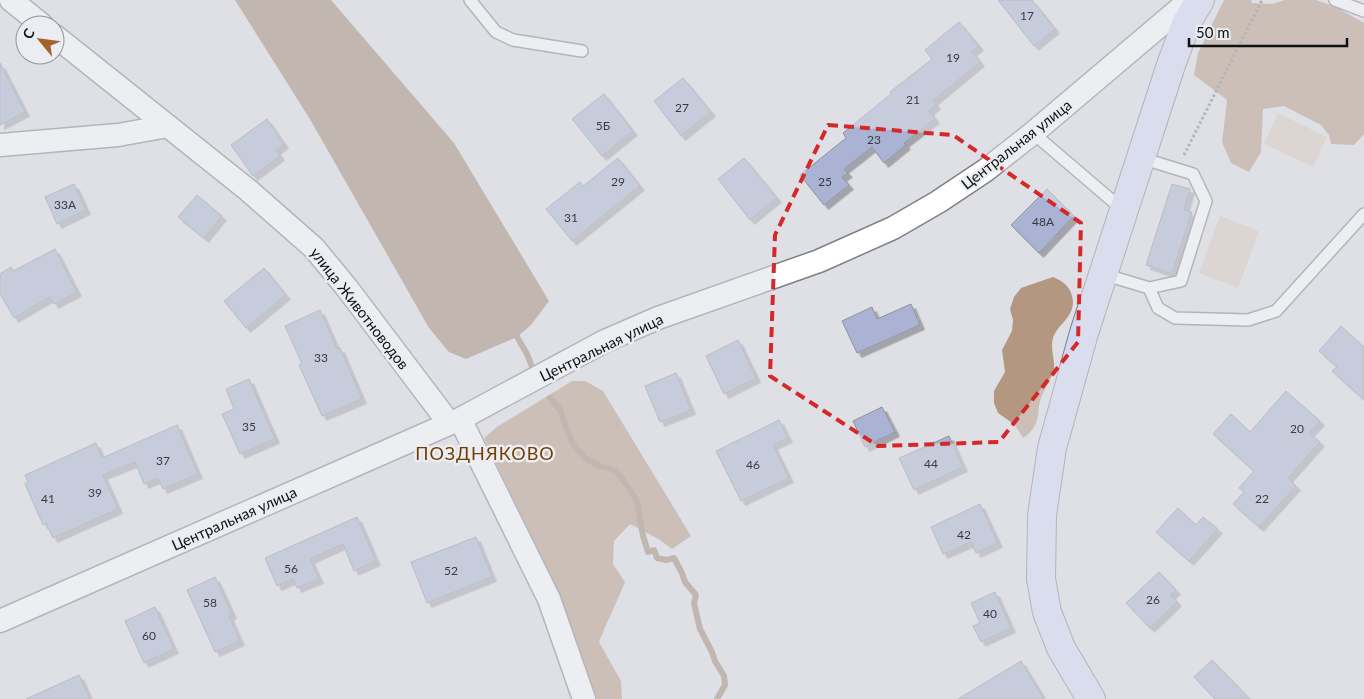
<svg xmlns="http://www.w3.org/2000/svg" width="1364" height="699" font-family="Lato,sans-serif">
  <defs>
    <filter id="shadow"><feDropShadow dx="4.5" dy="4.5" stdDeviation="0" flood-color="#0004"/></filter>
  </defs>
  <rect width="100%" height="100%" fill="#dee0e6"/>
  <path fill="#dbc8bb" d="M1278 113 1327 137 1313 167 1264 144Z
    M1220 216 1259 231 1238 288 1199 273Z"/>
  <path fill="#b49781" d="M1224 0H1252L1251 3 1272 4 1285 0H1316L1336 7 1364 23V134L1354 145 1331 144 1329 135 1321 125 1284 106 1263 109 1261 152 1249 172 1231 163 1222 142 1227 100 1194 75 1198 53Z
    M1053 277C1065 282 1072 288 1073 302 1073 318 1057 325 1053 338 1050 349 1055 359 1054 369 1052 380 1043 390 1040 401 1038 408 1039 416 1036 423 1033 430 1029 434 1023 438L1015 425 998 413 994 403V391L1005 372 1002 350 1012 331 1013 320 1010 309 1014 297 1021 288Z
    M572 381H585L603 391 691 536 672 549 660 540 630 524 614 541 613 564 625 582C617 602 607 621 599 642L621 681 622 699H597L557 591 484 438 497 427Z"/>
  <path fill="#a0856f" d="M235 0H331L454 143 549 301 531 325 517 337 466 359 449 352 429 328 311 121Z"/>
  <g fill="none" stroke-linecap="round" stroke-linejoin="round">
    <path stroke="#a0856f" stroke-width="6" d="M513 330 527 354 534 372
      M550 398 561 411 566 428 573 444 585 458 600 466 616 471 628 487 637 501 643 536 648 552 654 550 657 558 666 560 674 558 682 573 685 582 696 595 694 603 700 629 712 652 715 661 724 676 725 685 717 699"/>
  </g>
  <path fill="#aab3d3" stroke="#909298" filter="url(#shadow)" d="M998 0H1032L1055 29 1034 46Z
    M959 22 979 46 972 52 980 62 933 101 936 105 929 111 935 119 904 143 906 145 884 163 872 147 844 169 848 173 842 177 849 185 824 205 800 175 846 138 843 133 891 94 890 92 932 59 925 50Z
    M0 63 25 112 0 125Z
    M683 78 711 112 681 136 654 101Z
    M604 94 633 131 602 156 572 119Z
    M267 119 284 144 276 150 280 156 253 176 231 145Z
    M618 158 640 186 572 241 546 209 580 182 583 186Z
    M744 158 777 198 750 220 718 179Z
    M74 184 86 210 57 224 45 197Z
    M1172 184 1190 189 1184 210 1192 212 1172 274 1146 265Z
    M1047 189 1074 216 1039 253 1011 225Z
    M197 195 222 216 204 238 178 217Z
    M55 249 77 292 54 304 50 297 14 318 0 294V274L11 267 13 271Z
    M264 268 286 295 246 328 224 301Z
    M911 304 920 325 857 353 842 321 872 307 877 319Z
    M320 310 337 349 340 348 362 399 322 416 299 365 302 364 285 326Z
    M1341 326 1364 347V400L1332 371 1337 367 1319 351Z
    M738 340 756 378 724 394 706 356Z
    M676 373 691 410 660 422 645 386Z
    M249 379 275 439 240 454 222 414 234 409 226 389Z
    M1286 391 1320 421 1309 433 1320 442 1288 478 1296 486 1259 527 1233 504 1244 492 1239 488 1254 471 1213 434 1231 414 1250 432Z
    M882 407 895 432 865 447 853 421Z
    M779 420 788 438 773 445 789 478 741 501 716 451Z
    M177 425 198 474 163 489 158 478 144 484 135 462 103 475 118 509 53 538 46 523 43 525 25 484 28 482 25 475 96 443 102 458Z
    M949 436 963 467 914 490 899 458Z
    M980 504 998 543 976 553 971 542 943 554 931 527Z
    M1178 508 1196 525 1203 517 1218 529 1189 561 1156 532Z
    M357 517 376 561 354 571 343 544 310 559 319 579 297 588 293 579 277 586 265 558Z
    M476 537 492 577 427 603 411 562Z
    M1159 572 1176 590 1171 595 1177 602 1150 628 1126 603Z
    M215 577 232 614 229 616 240 641 215 652 187 590Z
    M995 592 1011 628 981 642 973 626 980 623 971 603Z
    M155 607 174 649 144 663 125 621Z
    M1212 660 1250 699H1215L1194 677Z
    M1021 661 1044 699H958Z
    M79 675 90 699H26Z"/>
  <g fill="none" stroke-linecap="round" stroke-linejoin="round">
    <g stroke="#7f8187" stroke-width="14">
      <path id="lane" d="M470 0 496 32 513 40 582 51
        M1335 0 1364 11
        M1033 133 1123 210
        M1103 274 1149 288 1181 281 1206 201 1193 174 1141 158
        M1149 288 1158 308 1175 318 1248 320 1276 311 1364 214"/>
    </g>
    <g stroke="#7f8187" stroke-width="25">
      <path id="street" d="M11 0 42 25
        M55 36 248 190 314 248 347 288 449 423
        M0 145 118 135 168 126
        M460 419 549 599 584 699
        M0 621 460 419 605 341 658 318 819 261 893 228 938 202 986 170 1033 133 1190 0"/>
    </g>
    <g stroke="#7f8187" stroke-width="30">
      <path id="secondary" d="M1091 699 1061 648 1047 612 1041 579 1042 515 1052 448 1084 333 1171 65 1186 24 1200 0"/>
    </g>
    <path stroke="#808286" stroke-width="3" stroke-dasharray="2.5 2.5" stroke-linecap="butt" d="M1184 155 1262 0"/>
    <use href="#lane" stroke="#fff" stroke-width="11"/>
    <use href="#street" stroke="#fff" stroke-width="22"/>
    <use href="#secondary" stroke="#d3d9f5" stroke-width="28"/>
  </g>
  <path d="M0 0H1364V699H0ZM828 125 953 135 1081 223 1078 342 999 442 878 446 770 376 775 235Z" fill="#dee0e6" fill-opacity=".55" fill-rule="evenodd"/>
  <path fill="none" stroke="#d62828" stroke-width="4" stroke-dasharray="10 6" stroke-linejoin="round" d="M828 125 953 135 1081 223 1078 342 999 442 878 446 770 376 775 235Z"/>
  <g text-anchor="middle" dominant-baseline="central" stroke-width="5" stroke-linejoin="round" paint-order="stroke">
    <g font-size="12" fill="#363a43">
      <text x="1027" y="15">17</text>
      <text x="953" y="57">19</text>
      <text x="913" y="99">21</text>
      <text x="682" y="107">27</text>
      <text x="603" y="125">5Б</text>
      <text x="874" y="139">23</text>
      <text x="618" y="181">29</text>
      <text x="825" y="181">25</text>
      <text x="65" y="204">33А</text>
      <text x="571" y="217">31</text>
      <text x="1043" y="221">48А</text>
      <text x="321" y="357">33</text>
      <text x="249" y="426">35</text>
      <text x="1297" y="428">20</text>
      <text x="163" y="460">37</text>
      <text x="931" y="463">44</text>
      <text x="753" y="464">46</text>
      <text x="95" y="492">39</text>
      <text x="48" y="498">41</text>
      <text x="1262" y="498">22</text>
      <text x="964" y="534">42</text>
      <text x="291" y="568">56</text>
      <text x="451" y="570">52</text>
      <text x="1153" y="599">26</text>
      <text x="210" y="602">58</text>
      <text x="990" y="613">40</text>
      <text x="149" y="635">60</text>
    </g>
    <g font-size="15" fill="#101113" stroke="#ebedf3">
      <text transform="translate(1016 144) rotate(-38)">Центральная улица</text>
      <text transform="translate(360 308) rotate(52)">улица Животноводов</text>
      <text transform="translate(601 347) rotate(-26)">Центральная улица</text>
      <text transform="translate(234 518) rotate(-24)">Центральная улица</text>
    </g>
    <g font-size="18" letter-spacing="1" fill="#743d00" stroke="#ebedf3">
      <text x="485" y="453">ПОЗДНЯКОВО</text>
    </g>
  </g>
  <g transform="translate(40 40) rotate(299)"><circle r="24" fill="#ebedf3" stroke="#939599"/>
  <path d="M0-4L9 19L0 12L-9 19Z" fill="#a2642a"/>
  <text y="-8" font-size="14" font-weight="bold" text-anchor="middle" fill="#101113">С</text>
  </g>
  <path d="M1189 38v8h158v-8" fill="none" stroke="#101113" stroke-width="2.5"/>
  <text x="1196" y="38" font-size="15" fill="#101113" stroke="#ebedf3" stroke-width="4" paint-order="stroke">50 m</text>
</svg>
